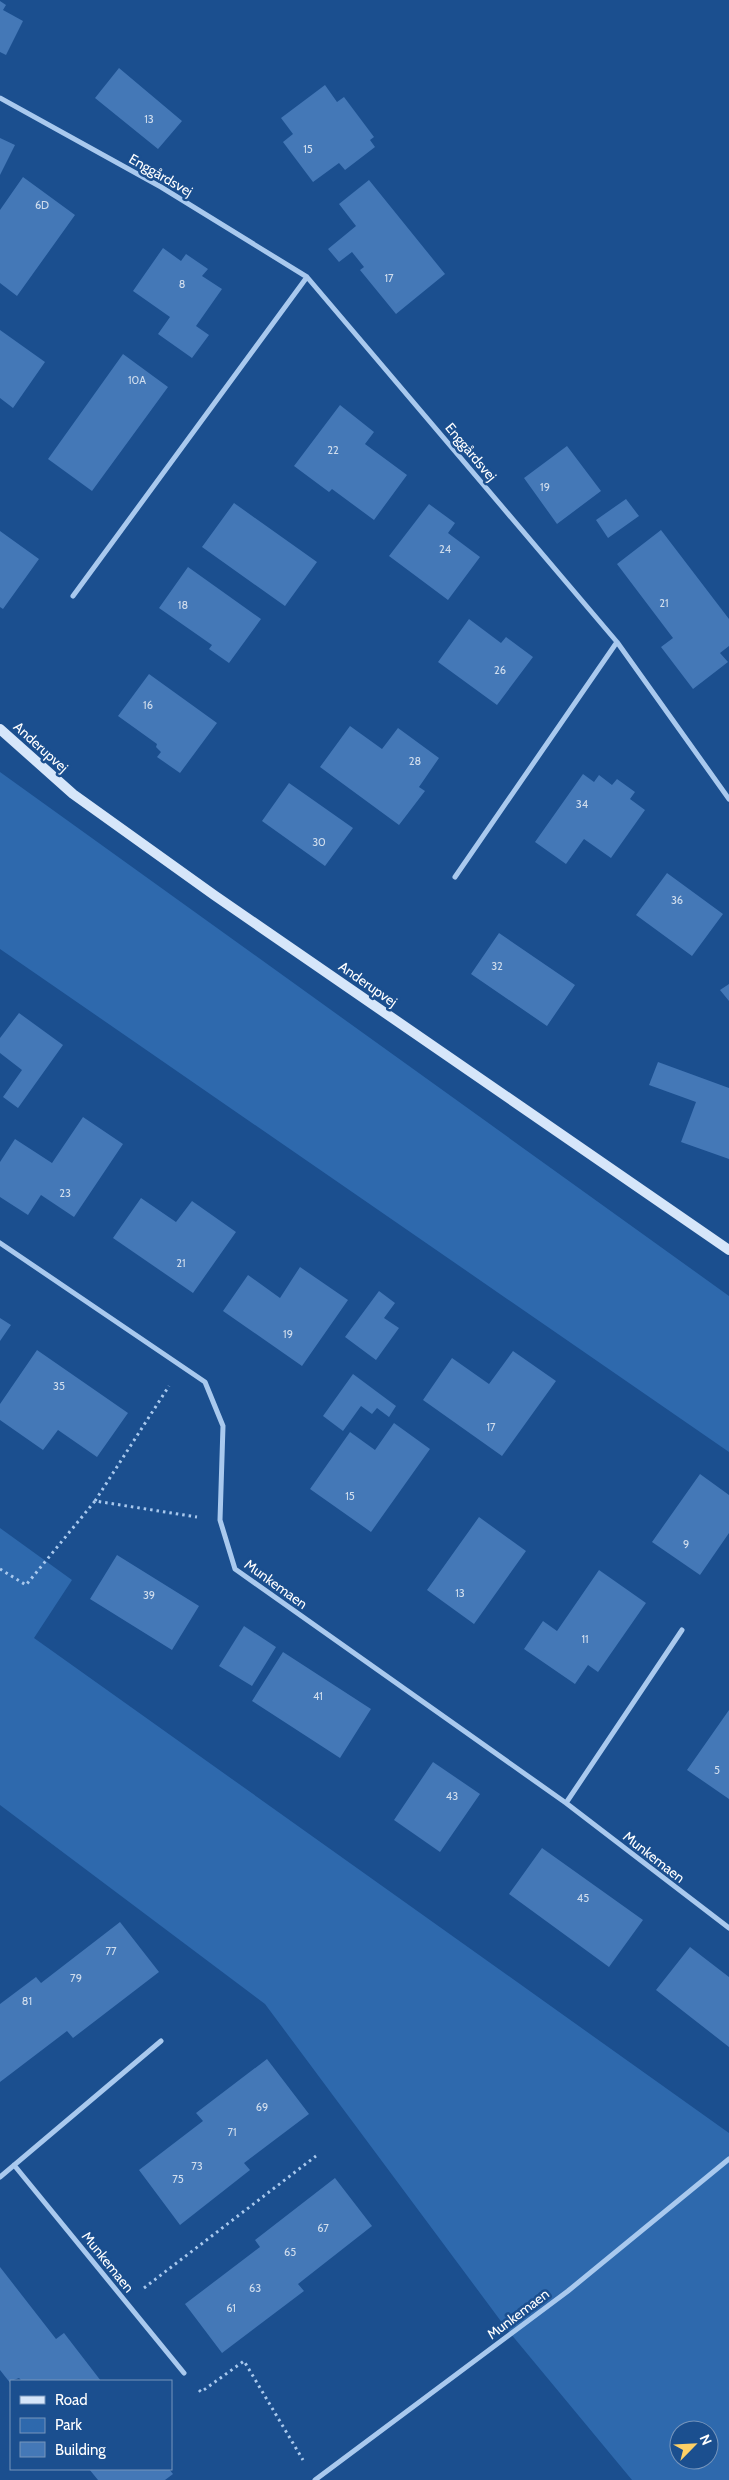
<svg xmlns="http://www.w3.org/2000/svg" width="729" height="2480" font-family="Cabin,sans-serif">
  <rect width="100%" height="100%" fill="#1b4f8f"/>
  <path fill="#2e69ad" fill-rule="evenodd" d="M0 772 729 1296V1452L0 949Z
    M0 1528 72 1580 34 1638 729 2133V2480H632L506 2328 265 2004 0 1805ZM679 2430H709V2460H679Z"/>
  <path fill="#4478b7" d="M0 1 6 5 3 10 23 21 6 55 0 52Z
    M119 68 182 121 158 149 95 98Z
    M325 85 337 102 344 97 374 137 370 140 375 147 345 170 339 163 313 182 283 142 293 134 281 118Z
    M0 138 15 145 0 175Z
    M23 177 75 215 17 296 0 283V210Z
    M369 180 445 274 396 314 360 270 364 267 352 252 339 262 328 249 356 226 339 204Z
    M163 248 181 261 186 254 208 269 202 276 222 289 196 326 209 335 192 358 158 334 170 317 133 291Z
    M0 330 45 362 13 408 0 398Z
    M123 354 168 387 92 491 48 459Z
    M340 405 374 432 365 444 407 475 374 520 332 489 329 492 294 466Z
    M567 446 601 491 557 524 524 478Z
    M626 499 639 516 608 538 596 520Z
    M234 503 317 562 285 606 202 547Z
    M429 504 455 523 448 533 480 557 448 600 389 556Z
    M661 530 729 619V646L720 653 728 662 693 689 661 647 673 638 617 564Z
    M0 531 39 559 3 609 0 607Z
    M188 567 261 619 229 663 209 649 212 645 159 608Z
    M469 619 501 643 506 637 533 657 497 705 438 662Z
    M149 674 217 723 180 773 157 757 161 752 156 747 157 744 118 716Z
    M350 726 382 749 398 728 439 758 419 787 425 791 399 825 320 767Z
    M583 774 594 782 599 775 612 785 617 779 635 792 630 799 645 810 611 858 584 839 566 864 535 842Z
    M289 783 353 828 325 866 262 821Z
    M667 873 723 914 692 956 636 915Z
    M499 933 575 985 547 1026 471 974Z
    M729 984V1001L720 990Z
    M19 1013 63 1045 18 1108 3 1097 22 1070 0 1053V1038Z
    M658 1062 729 1088V1159L681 1142 696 1102 649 1085Z
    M83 1117 123 1144 74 1217 41 1195 28 1215 0 1197V1162L15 1139 52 1163Z
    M141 1198 176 1222 192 1201 236 1232 193 1293 113 1238Z
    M300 1267 348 1300 302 1366 223 1311 248 1275 280 1298Z
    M379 1291 395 1303 384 1318 399 1328 376 1360 345 1337Z
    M0 1318 11 1325 0 1341Z
    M37 1350 128 1413 97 1457 58 1430 43 1450 0 1420V1404Z
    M513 1351 556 1381 502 1456 423 1400 452 1358 489 1384Z
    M353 1374 396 1406 389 1417 377 1408 372 1414 361 1406 343 1431 323 1416Z
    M394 1423 430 1449 371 1532 310 1489 350 1432 375 1450Z
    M700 1474 729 1495V1533L700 1575 652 1542Z
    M479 1517 526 1551 474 1624 427 1590Z
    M117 1555 199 1606 172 1650 90 1599Z
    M599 1570 646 1603 598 1672 588 1665 575 1684 524 1649 543 1621 557 1631Z
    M244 1626 276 1647 252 1686 219 1666Z
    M283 1652 371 1709 340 1758 252 1701Z
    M729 1710V1799L687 1770Z
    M433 1762 480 1794 440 1852 394 1820Z
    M542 1848 643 1920 609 1967 509 1894Z
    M120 1922 159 1972 73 2038 67 2031 0 2082V2004L36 1977 41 1983Z
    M690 1947 729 1977V2047L656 1990Z
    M267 2059 309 2114 244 2163 250 2170 180 2225 139 2170 203 2121 196 2113Z
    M335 2178 372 2226 298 2284 304 2291 222 2353 185 2304 260 2247 255 2240Z
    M0 2267 56 2339 64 2333 101 2381H22L19 2378 11 2381V2384L0 2370Z
    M89 2469H169L173 2474 165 2480H98Z"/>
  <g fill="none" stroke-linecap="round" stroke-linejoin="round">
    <path stroke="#a9c9ee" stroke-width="3" stroke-dasharray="2.5 4" stroke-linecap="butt" d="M95 1501 169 1386
      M0 1569 26 1585 95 1501 197 1517
      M144 2288 316 2156
      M199 2390 201 2392 244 2361 303 2460"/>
    <path stroke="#a9c9ee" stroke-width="5" d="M0 98 161 187 307 277 617 642 729 799
      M73 596 307 277
      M455 877 617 642
      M0 1243 205 1382 223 1426 220 1520 235 1569 566 1803 729 1928
      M566 1803 682 1630
      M14 2165 184 2373
      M0 2177 161 2041
      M315 2480 568 2291 729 2159"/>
    <path stroke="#d6e6fa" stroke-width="10" d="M0 729 73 794 214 895 729 1250"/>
  </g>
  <g text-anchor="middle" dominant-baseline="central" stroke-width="5" stroke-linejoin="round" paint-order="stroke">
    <g font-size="11" fill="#d0dded">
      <text x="149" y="119">13</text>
      <text x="308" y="149">15</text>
      <text x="42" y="205">6D</text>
      <text x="389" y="278">17</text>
      <text x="182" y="284">8</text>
      <text x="137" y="380">10A</text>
      <text x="333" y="450">22</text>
      <text x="545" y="487">19</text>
      <text x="445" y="549">24</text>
      <text x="664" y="603">21</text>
      <text x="183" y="605">18</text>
      <text x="500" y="670">26</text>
      <text x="148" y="705">16</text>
      <text x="415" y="761">28</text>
      <text x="582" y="804">34</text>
      <text x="319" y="842">30</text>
      <text x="677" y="900">36</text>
      <text x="497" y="966">32</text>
      <text x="65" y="1193">23</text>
      <text x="181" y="1263">21</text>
      <text x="288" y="1334">19</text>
      <text x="59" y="1386">35</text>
      <text x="491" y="1427">17</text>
      <text x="350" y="1496">15</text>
      <text x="686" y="1544">9</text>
      <text x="460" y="1593">13</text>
      <text x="149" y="1595">39</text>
      <text x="585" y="1639">11</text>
      <text x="318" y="1696">41</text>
      <text x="717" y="1770">5</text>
      <text x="452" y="1796">43</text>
      <text x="583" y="1898">45</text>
      <text x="111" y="1951">77</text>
      <text x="76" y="1978">79</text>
      <text x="27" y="2001">81</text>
      <text x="262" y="2107">69</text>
      <text x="232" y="2132">71</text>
      <text x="197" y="2166">73</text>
      <text x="178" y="2179">75</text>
      <text x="323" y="2228">67</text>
      <text x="290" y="2252">65</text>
      <text x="255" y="2288">63</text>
      <text x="231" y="2308">61</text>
    </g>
    <g font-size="14" fill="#fff" stroke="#1b4f8f">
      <text transform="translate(161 175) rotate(30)">Enggårdsvej</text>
      <text transform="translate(471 452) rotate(50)">Enggårdsvej</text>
      <text transform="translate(41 747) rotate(42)">Anderupvej</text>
      <text transform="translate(368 984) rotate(35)">Anderupvej</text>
      <text transform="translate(276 1584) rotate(36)">Munkemaen</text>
      <text transform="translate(654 1857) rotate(38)">Munkemaen</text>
      <text transform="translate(108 2262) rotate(51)">Munkemaen</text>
      <text transform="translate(518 2314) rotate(-37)">Munkemaen</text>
    </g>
  </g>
  <rect x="10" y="2380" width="162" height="90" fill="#1b4f8f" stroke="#7695bc"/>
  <rect x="20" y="2396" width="25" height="8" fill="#d6e6fa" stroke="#7695bc"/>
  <text x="55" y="2405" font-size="15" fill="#ffffff">Road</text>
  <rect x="20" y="2418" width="25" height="15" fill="#2e69ad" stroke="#7695bc"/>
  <text x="55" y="2430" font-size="15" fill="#ffffff">Park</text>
  <rect x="20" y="2442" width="25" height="15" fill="#4478b7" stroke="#7695bc"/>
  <text x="55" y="2455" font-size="15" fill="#ffffff">Building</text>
  <g transform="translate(694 2445) rotate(66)"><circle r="24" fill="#1b4f8f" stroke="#7695bc"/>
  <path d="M0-4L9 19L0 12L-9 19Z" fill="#ffd166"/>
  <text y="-8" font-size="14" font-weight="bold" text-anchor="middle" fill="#ffffff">N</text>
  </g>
</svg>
